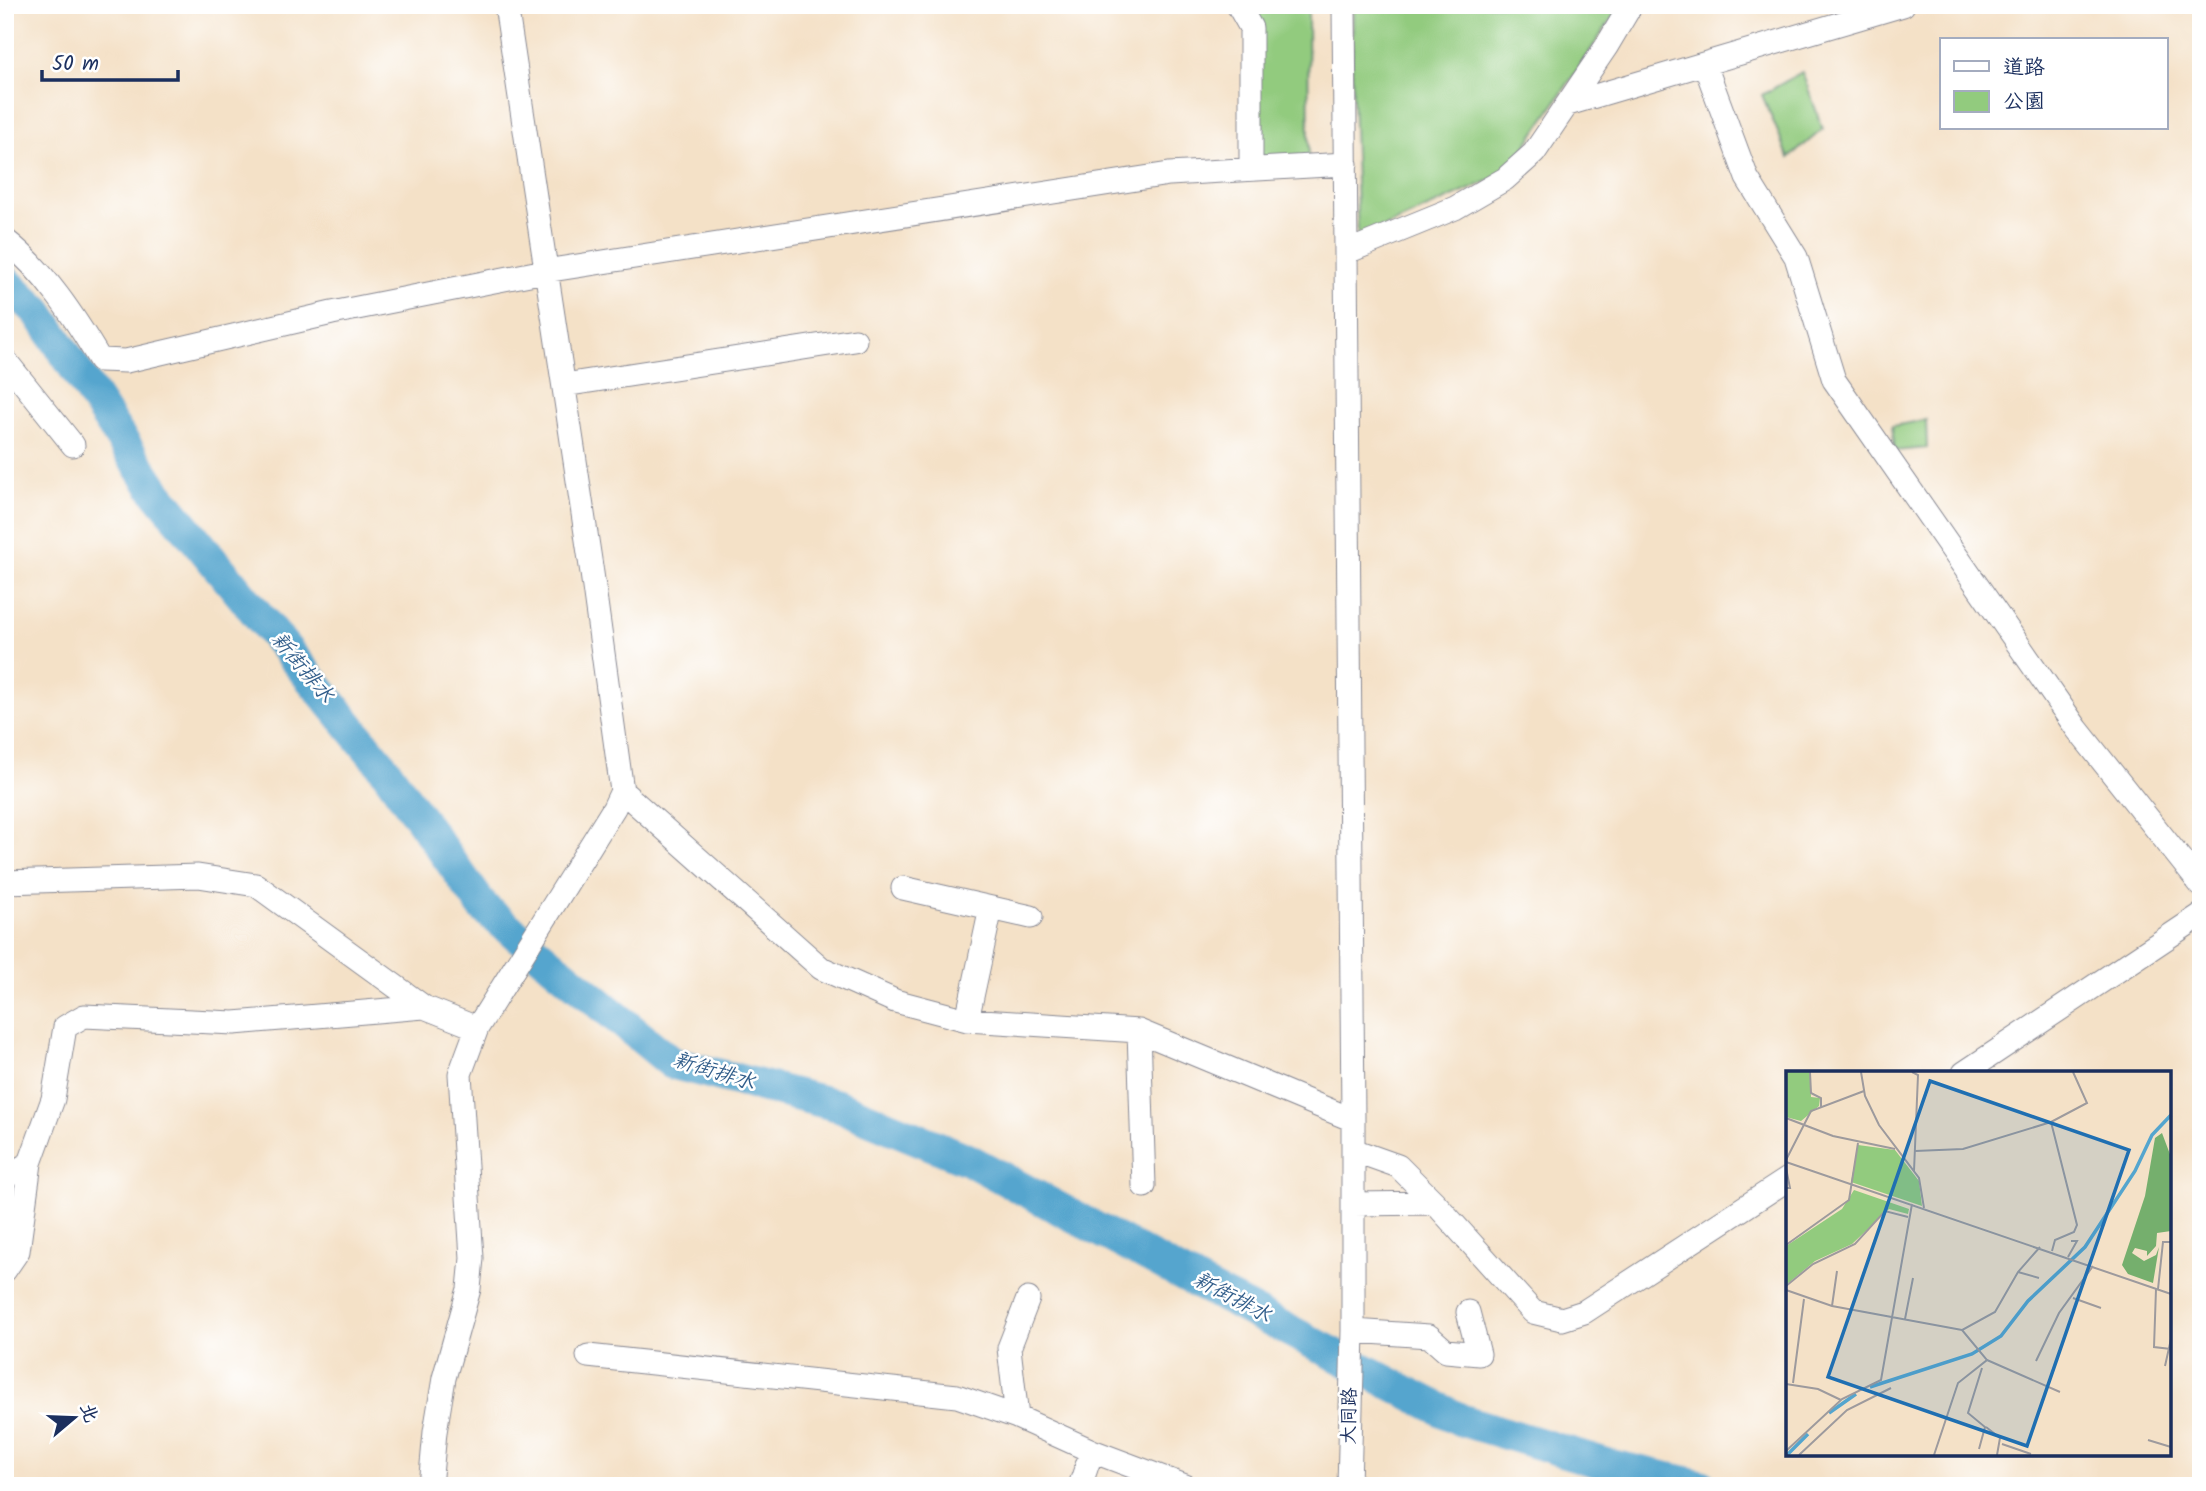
<svg xmlns="http://www.w3.org/2000/svg" width="2206" height="1491" font-family="Kalam,'LXGW WenKai TC',sans-serif">
  <rect width="100%" height="100%" fill="#fff"/>
  <filter id="ink" filterUnits="userSpaceOnUse"><feTurbulence type="fractalNoise" baseFrequency=".0143" numOctaves="2"/><feDisplacementMap in="SourceGraphic" scale="14" xChannelSelector="R" yChannelSelector="G"/><feConvolveMatrix kernelMatrix="1 2 1 2 8 2 1 2 1" color-interpolation-filters="sRGB"/></filter>
  <filter id="wash" filterUnits="userSpaceOnUse"><feTurbulence type="fractalNoise" baseFrequency=".00686" numOctaves="4" result="noise"/><feDisplacementMap in="SourceGraphic" scale="28" xChannelSelector="R" yChannelSelector="G"/><feGaussianBlur stdDeviation="1.57" result="paint"/><feColorMatrix in="noise" values="0 0 0 0 0 0 0 0 0 0 0 0 0 0 0 0 0 1.4 0 .05"/><feComposite in="paint" operator="in"/></filter>
  <g filter="url(#wash)">
    <rect width="100%" height="100%" fill="#f4e1c7"/>
    <path fill="#92cb7e" stroke="#567d6e" stroke-width="2" d="M1248 5H1308L1309 157 1267 159 1258 153 1256 73 1263 21 1248 16Z
      M1353 5H1621L1515 162 1493 179 1358 239 1352 71Z
      M1802 72 1823 129 1789 158 1762 95Z
      M1926 420 1927 448 1895 451 1892 426Z"/>
    <g fill="none" stroke-linecap="round" stroke-linejoin="round">
      <path stroke="#54a5ce" stroke-width="33" d="M5 281 38 312 154 489 381 764 484 908 672 1063 836 1105 969 1160 1188 1278 1461 1420 1609 1465 1702 1486"/>
    </g>
  </g>
  <g filter="url(#ink)">
    <g fill="none" stroke-linecap="round" stroke-linejoin="round">
      <g stroke="#888892" stroke-width="25">
        <path id="minor" d="M506 5 592 573 622 791
          M1238 5 1251 28V168
          M1344 5 1353 1120V1331L1349 1486
          M1705 65 1747 178 1796 257 1834 380 2077 729 2201 885
          M1568 104 1903 5
          M5 240C44 270 75 318 100 360L126 361 332 313 545 271 1169 174 1346 164
          M1347 252 1455 208 1505 179 1534 153 1606 47 1631 5
          M5 360 73 445
          M564 385 855 340
          M5 882 198 876 256 885 424 1007 477 1028 614 808 622 791 821 968 895 1001 967 1020 1139 1031 1353 1120
          M903 888 1031 917
          M967 1020 991 908
          M1139 1031 1144 1186
          M1964 1073 2201 915
          M1353 1150 1398 1166 1435 1203
          M5 1177 30 1163 53 1099 65 1027 84 1016 234 1023 424 1007
          M1353 1204 1435 1203 1533 1312 1562 1319 1584 1312 1788 1179
          M5 1270 18 1251 30 1163
          M1353 1331 1429 1336 1446 1351 1479 1354 1468 1312
          M588 1356 957 1396 1017 1417 1092 1451 1185 1486
          M1017 1417 1009 1348 1028 1299
          M430 1486 435 1432 444 1378 469 1289 472 1258 460 1074 477 1028
          M1080 1486 1092 1451"/>
      </g>
      <use href="#minor" stroke="#fff" stroke-width="23"/>
    </g>
  </g>
  <g text-anchor="middle" dominant-baseline="central" stroke-width="5" stroke-linejoin="round" paint-order="stroke">
    <g font-size="19" fill="#1b2f5e" stroke="#fff">
      <text transform="translate(1350 1416) rotate(-89)">大同路</text>
    </g>
    <g font-size="21" font-style="italic" fill="#325e8b" stroke="#fff">
      <text transform="translate(302 668) rotate(50)">新街排水</text>
      <text transform="translate(714 1072) rotate(17)">新街排水</text>
      <text transform="translate(1232 1298) rotate(28)">新街排水</text>
    </g>
  </g>
  <g transform="translate(1786 1071)">
    <rect width="385" height="385" fill="#f4e1c7"/>
    <path d="M0 1H24L25 26 34 27 33 35 15 50 0 46ZM72 74 109 79 133 110 136 135 65 111ZM68 119 123 138 122 143 103 138 66 173 29 190 0 214V175L56 138Z" fill="#92cb7e"/>
    <path d="M376 62 385 86V160L371 162 370 175 361 185V180L349 177 346 182 358 190 370 184 373 176 367 212 342 203 336 194 359 125 369 67Z" fill="#75af6d"/>
    <path fill="none" stroke="#54a5ce" stroke-width="3.5" d="M84 316 186 283 215 265 242 230 299 176 349 100 366 64 385 44M43 342 70 323M1 384 22 363"/>
    <path fill="none" stroke="#9d9a9d" stroke-width="2" d="M24 1 25 22 35 27V37M75 1 79 25 93 54 133 107 138 137M126 1 132 4 128 100M0 47 47 65 109 78M265 51 291 154 288 161 269 169 266 180M129 80 177 78 265 51 301 32 287 1M0 89 25 40 78 20M0 91 385 223M0 97 4 117H0M0 174 63 129 72 72M282 186 291 170H285M232 201 253 207M0 215 27 193 69 173 99 140 122 146M370 218 368 276 385 278M372 218 377 171H385M0 219 46 235 176 259M287 227 315 237M46 235 51 200M119 248 127 207M201 289 274 321M250 290 273 242 307 195M379 295 385 268M7 312 18 228M0 313 32 318 55 329M200 356 214 367 211 384M362 369 385 376M216 373 245 383M193 378 199 356 182 342 196 297M0 380 56 328 95 309 126 133M13 384 61 339 105 317M148 384 172 312 201 289 176 259 209 241 232 201 254 176"/>
    <path fill="#1f6fb2" fill-opacity="0.15" stroke="#1f6fb2" stroke-width="3.5" d="M144 10 343 79 241 375 42 306Z"/>
    <rect width="385" height="385" fill="none" stroke="#1b2f5e" stroke-width="3.5"/>
  </g>
  <rect width="2206" height="1491" fill="none" stroke="#fff" stroke-width="28"/>
  <rect x="1940" y="38" width="228" height="91" fill="#ffffff" stroke="#a4acbf" stroke-width="2"/>
  <rect x="1954" y="61" width="35" height="10" fill="#ffffff" stroke="#a4acbf" stroke-width="2"/>
  <text x="2003" y="74" font-size="21" fill="#1b2f5e">道路</text>
  <rect x="1954" y="91" width="35" height="21" fill="#92cb7e" stroke="#a4acbf" stroke-width="2"/>
  <text x="2003" y="108" font-size="21" fill="#1b2f5e">公園</text>
  <g transform="translate(74 1418) rotate(71)" stroke="#ffffff" stroke-width="5" paint-order="stroke">
  <path d="M0-5L12 26L0 18L-12 26Z" fill="#1b2f5e"/>
  <text y="-10" font-size="19" font-weight="bold" text-anchor="middle" fill="#1b2f5e">北</text>
  </g>
  <path d="M42 70v10h136v-10" fill="none" stroke="#1b2f5e" stroke-width="3.5"/>
  <text x="52" y="70" font-size="21" fill="#1b2f5e" stroke="#ffffff" stroke-width="5" paint-order="stroke">50 m</text>
</svg>
